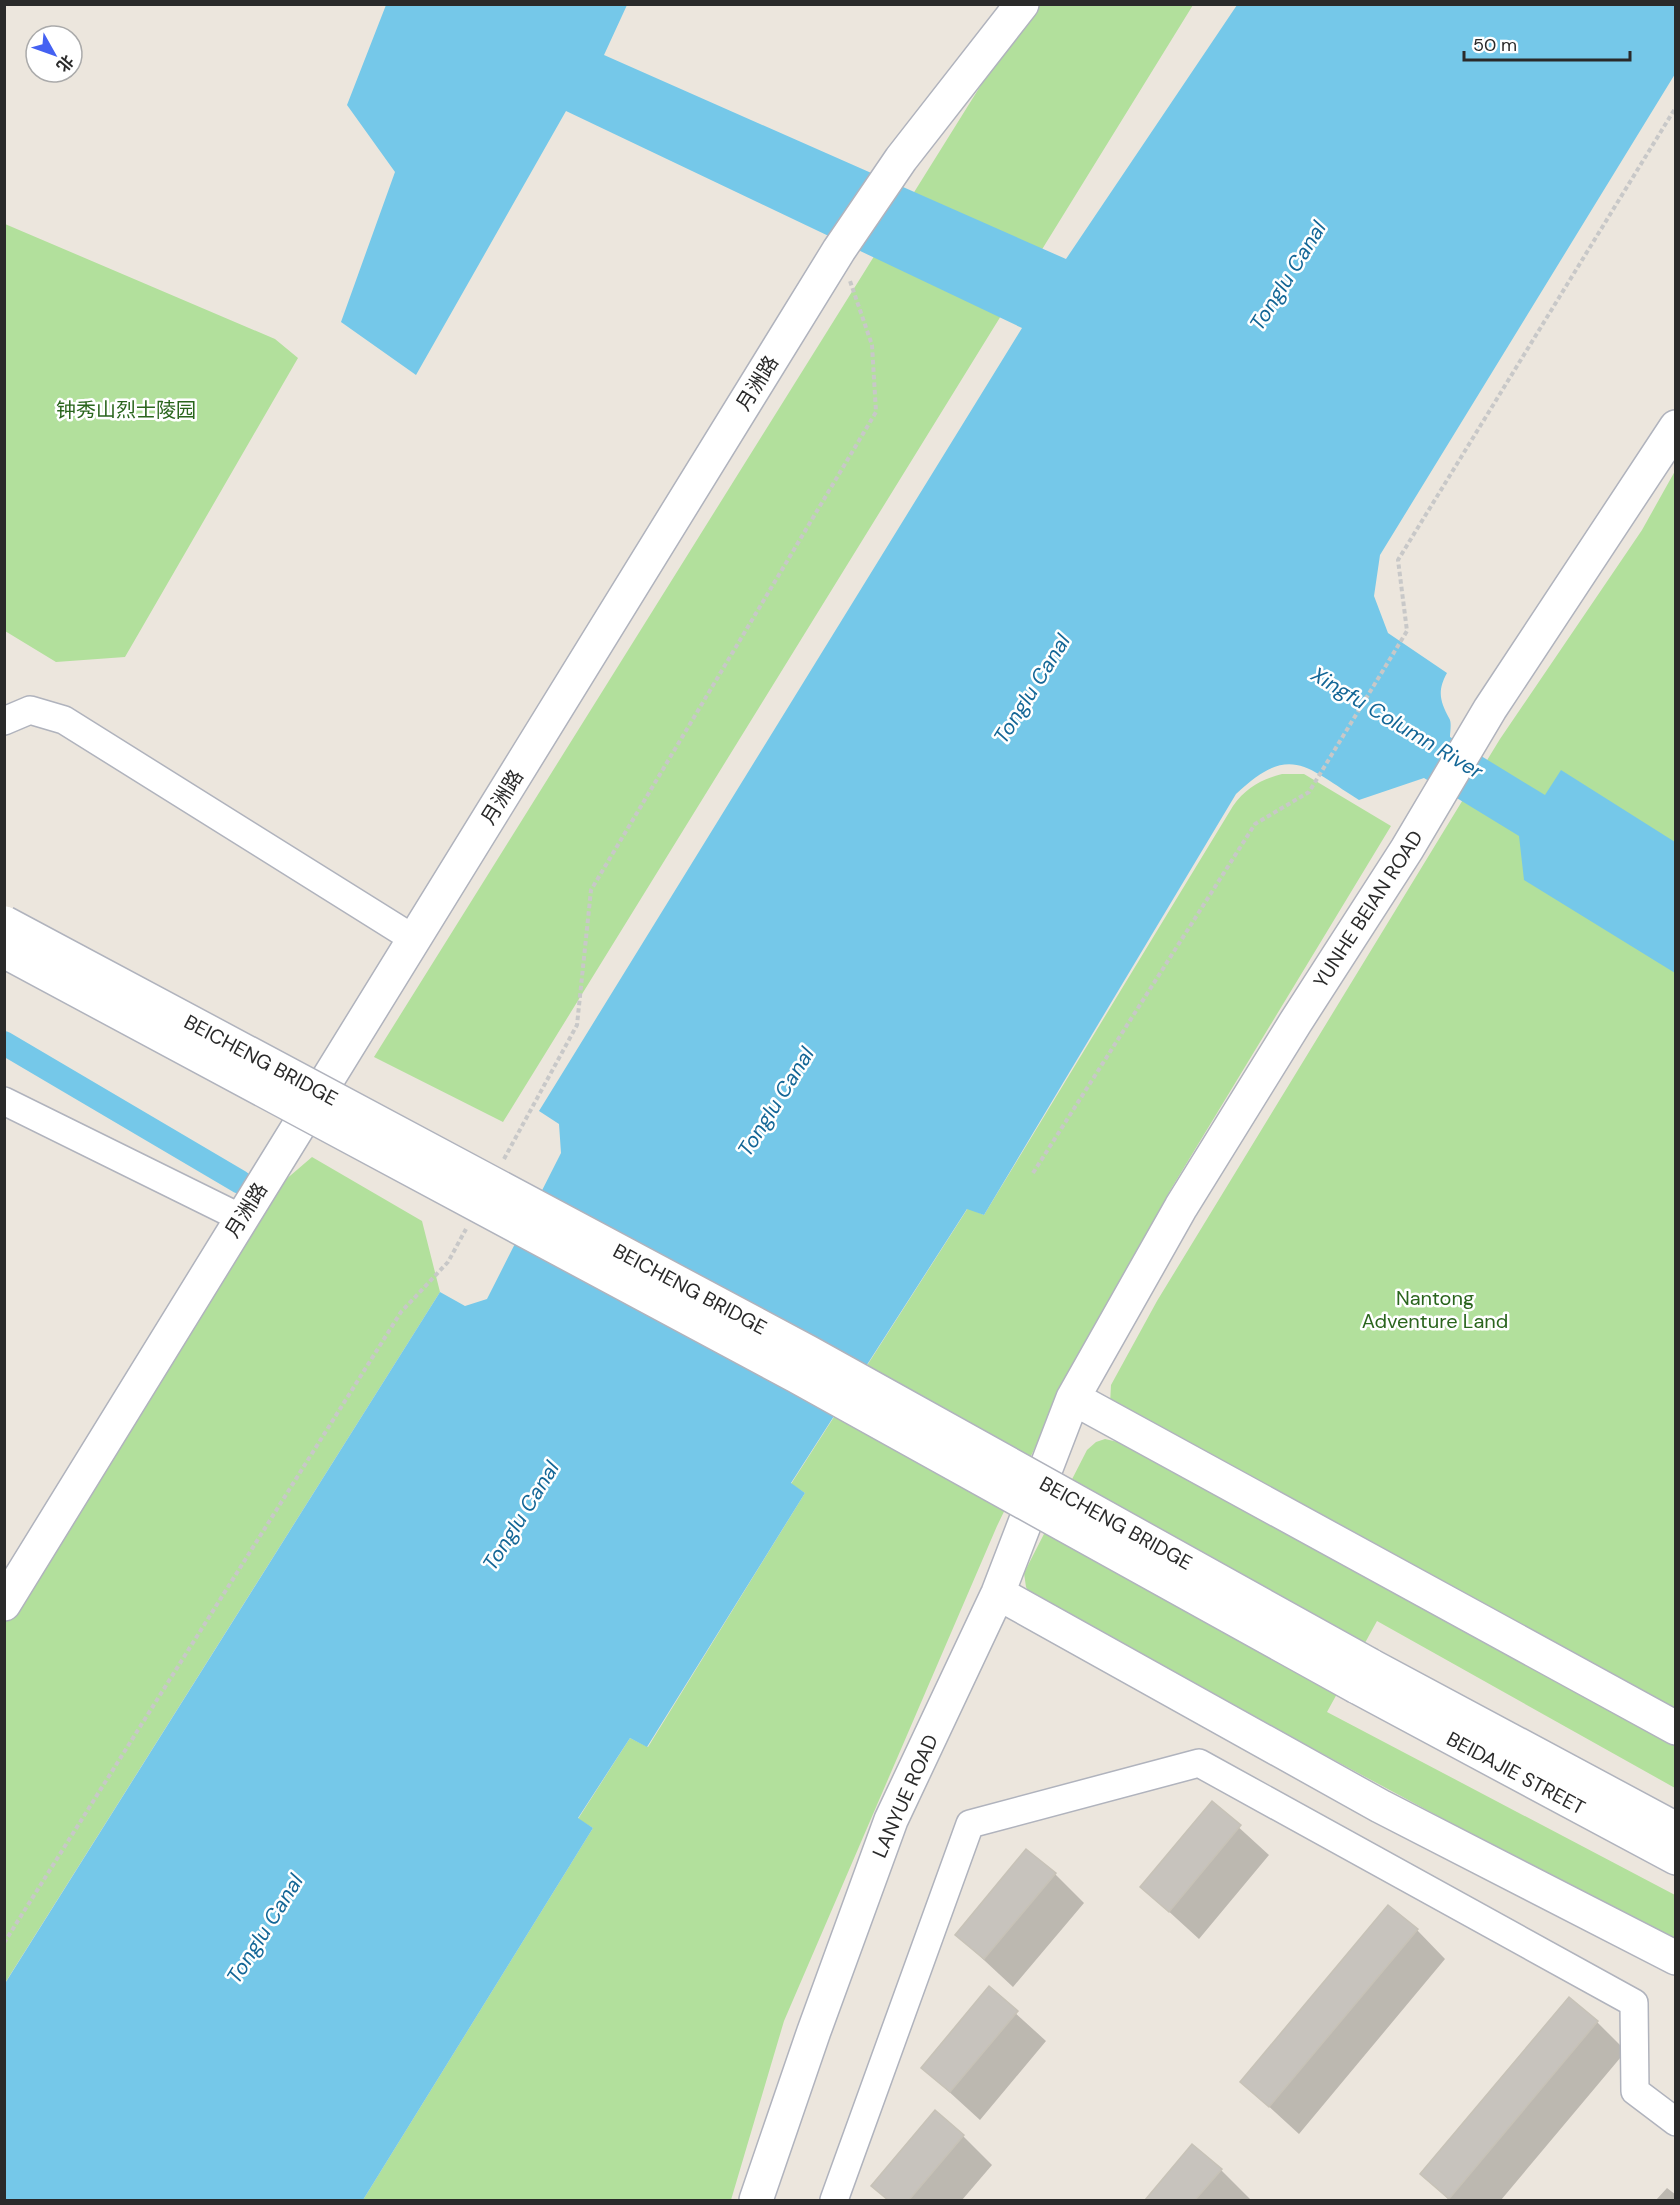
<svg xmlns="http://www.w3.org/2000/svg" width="1680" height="2205" font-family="'DM Sans','Noto Sans SC',sans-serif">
  <rect width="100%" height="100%" fill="#ece6dd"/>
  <path fill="#b2e09c" d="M1031 5H1193L503 1122 374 1057Z
    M5 224 275 339 298 358 125 657 56 662 5 631Z
    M1675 471V1719L1110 1404 1111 1385 1157 1301 1500 739 1642 530Z
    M1282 774H1304L1391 826 1171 1189 1062 1392 997 1526 784 2021 731 2200H363L593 1828 578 1819 630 1738 648 1747 805 1493 791 1484 968 1208 984 1215 1233 806C1246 788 1260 780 1282 774Z
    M312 1157 422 1221 440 1292 5 1983 4 1604 241 1218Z
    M1105 1439 1118 1442 1675 1744V1788L1377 1621 1327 1712 1675 1895V1944L1032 1597 1026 1587 1024 1573 1087 1450 1096 1442Z"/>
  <path fill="#75c8e9" d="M386 5H627L604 55 1066 259 1237 5H1675V74L1380 555 1374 596 1388 633 1447 673C1437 691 1440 701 1449 718 1452 722 1450 732 1450 737L1545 795 1561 770 1675 842V973L1524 880 1519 836 1424 778 1359 800C1305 766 1290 743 1236 794L984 1215 967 1209 791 1483 805 1493 647 1747 630 1738 578 1818 593 1828 363 2200H5L4 1985 440 1292 465 1306 487 1299 561 1153 559 1124 539 1111 1022 328 566 111 416 375 341 322 395 172 347 105Z"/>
  <path fill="#0003" d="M1212 1803 1269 1855 1199 1939 1142 1887Z
    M1055 1874 1084 1903 1013 1987 957 1935Z
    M1417 1930 1445 1959 1299 2134 1242 2082Z
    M989 1989 1046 2041 980 2120 923 2068Z
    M1597 2022 1626 2051 1501 2200H1449L1422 2174Z
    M963 2136 992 2165 962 2200H888L873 2186Z
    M1193 2146 1221 2170 1250 2199 1248 2200H1147Z
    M1667 2188 1676 2195V2200H1656Z"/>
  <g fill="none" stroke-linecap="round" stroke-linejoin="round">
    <path stroke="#75c8e9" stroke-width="24" d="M4 1043 240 1182"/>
  </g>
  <path fill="#c7c3bd" stroke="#c7c2b7" stroke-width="1.5" d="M1212 1801 1241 1825 1169 1912 1140 1887Z
    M1026 1849 1056 1873 984 1959 955 1935Z
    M1388 1905 1418 1929 1269 2107 1240 2082Z
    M989 1986 1018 2011 950 2092 921 2068Z
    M1569 1997 1598 2021 1449 2199 1420 2174Z
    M935 2110 964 2135 909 2200H888L871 2186Z
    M1192 2144 1222 2169 1195 2200H1145Z"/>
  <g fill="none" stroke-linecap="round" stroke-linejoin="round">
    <g stroke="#b0b3bd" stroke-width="30">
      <path id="street" d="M4 721 30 710 64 720 414 939
        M4 1101 241 1218
        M834 2200 970 1824 1199 1763 1634 2003 1635 2091 1676 2122"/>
    </g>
    <g stroke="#b0b3bd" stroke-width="36">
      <path id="secondary" d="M1073 1398 1676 1728
        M998 1593 1380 1806 1676 1958
        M4 1604 839 250 901 159 1022 4
        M1370 1665 1676 1829
        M1357 1687 1676 1858
        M756 2200 814 2031 891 1820 998 1593 1073 1398 1181 1207 1295 1023 1407 849 1490 709 1676 427"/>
    </g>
    <path stroke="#c8c8c8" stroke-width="4" stroke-dasharray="4.5 3" stroke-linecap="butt" d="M504 1159 577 1025 591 890 876 412 872 345 850 281
      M1033 1173 1255 824 1309 792 1407 631 1398 560 1676 107
      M4 1943 401 1312 448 1262 466 1229"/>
    <use href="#street" stroke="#fff" stroke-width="27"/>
    <use href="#secondary" stroke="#fff" stroke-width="33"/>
    <g stroke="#b0b3bd" stroke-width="36" stroke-linecap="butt">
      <path id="secondary-bridge" d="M5 923 808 1352 1370 1665
        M4 951 796 1376 1357 1687"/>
    </g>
    <use href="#secondary-bridge" stroke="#fff" stroke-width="33"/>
  </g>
  <g text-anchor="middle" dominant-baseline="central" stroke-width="5" stroke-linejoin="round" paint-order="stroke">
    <g font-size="20" fill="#2a2a2a" stroke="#fff">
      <text transform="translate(757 383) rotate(-58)">月洲路</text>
      <text transform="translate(502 797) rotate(-58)">月洲路</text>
      <text transform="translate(1368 909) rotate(-57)">YUNHE BEIAN ROAD</text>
      <text transform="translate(261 1060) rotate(28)">BEICHENG BRIDGE</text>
      <text transform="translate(246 1210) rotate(-58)">月洲路</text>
      <text transform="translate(690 1289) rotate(28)">BEICHENG BRIDGE</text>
      <text transform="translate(1116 1523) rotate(29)">BEICHENG BRIDGE</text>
      <text transform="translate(1516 1773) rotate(28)">BEIDAJIE STREET</text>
      <text transform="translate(905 1796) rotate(-66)">LANYUE ROAD</text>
    </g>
    <g font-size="20" fill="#2a651d" stroke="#fff">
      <text x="126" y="410">钟秀山烈士陵园</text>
      <text x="1435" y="1298">Nantong<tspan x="1435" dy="23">Adventure Land</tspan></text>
    </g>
    <g font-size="21" font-style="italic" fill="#136696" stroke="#fff">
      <text transform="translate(1288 276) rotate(-58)">Tonglu Canal</text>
      <text transform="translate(1032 689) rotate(-58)">Tonglu Canal</text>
      <text transform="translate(1397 723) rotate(31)">Xingfu Column River</text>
      <text transform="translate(776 1102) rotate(-58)">Tonglu Canal</text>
      <text transform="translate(521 1516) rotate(-58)">Tonglu Canal</text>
      <text transform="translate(265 1929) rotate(-58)">Tonglu Canal</text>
    </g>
  </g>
  <rect width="1680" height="2205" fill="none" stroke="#2a2a2a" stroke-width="12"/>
  <g transform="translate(54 54) rotate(130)"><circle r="28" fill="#ffffff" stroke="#aaaaaa" stroke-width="1.5"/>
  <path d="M0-4.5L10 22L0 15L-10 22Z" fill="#4461f2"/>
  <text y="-9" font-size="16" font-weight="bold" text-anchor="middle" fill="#2a2a2a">北</text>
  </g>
  <path d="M1464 51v9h166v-9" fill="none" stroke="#2a2a2a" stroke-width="3"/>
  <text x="1473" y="51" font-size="18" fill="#2a2a2a" stroke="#ffffff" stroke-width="4.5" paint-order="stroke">50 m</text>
</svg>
